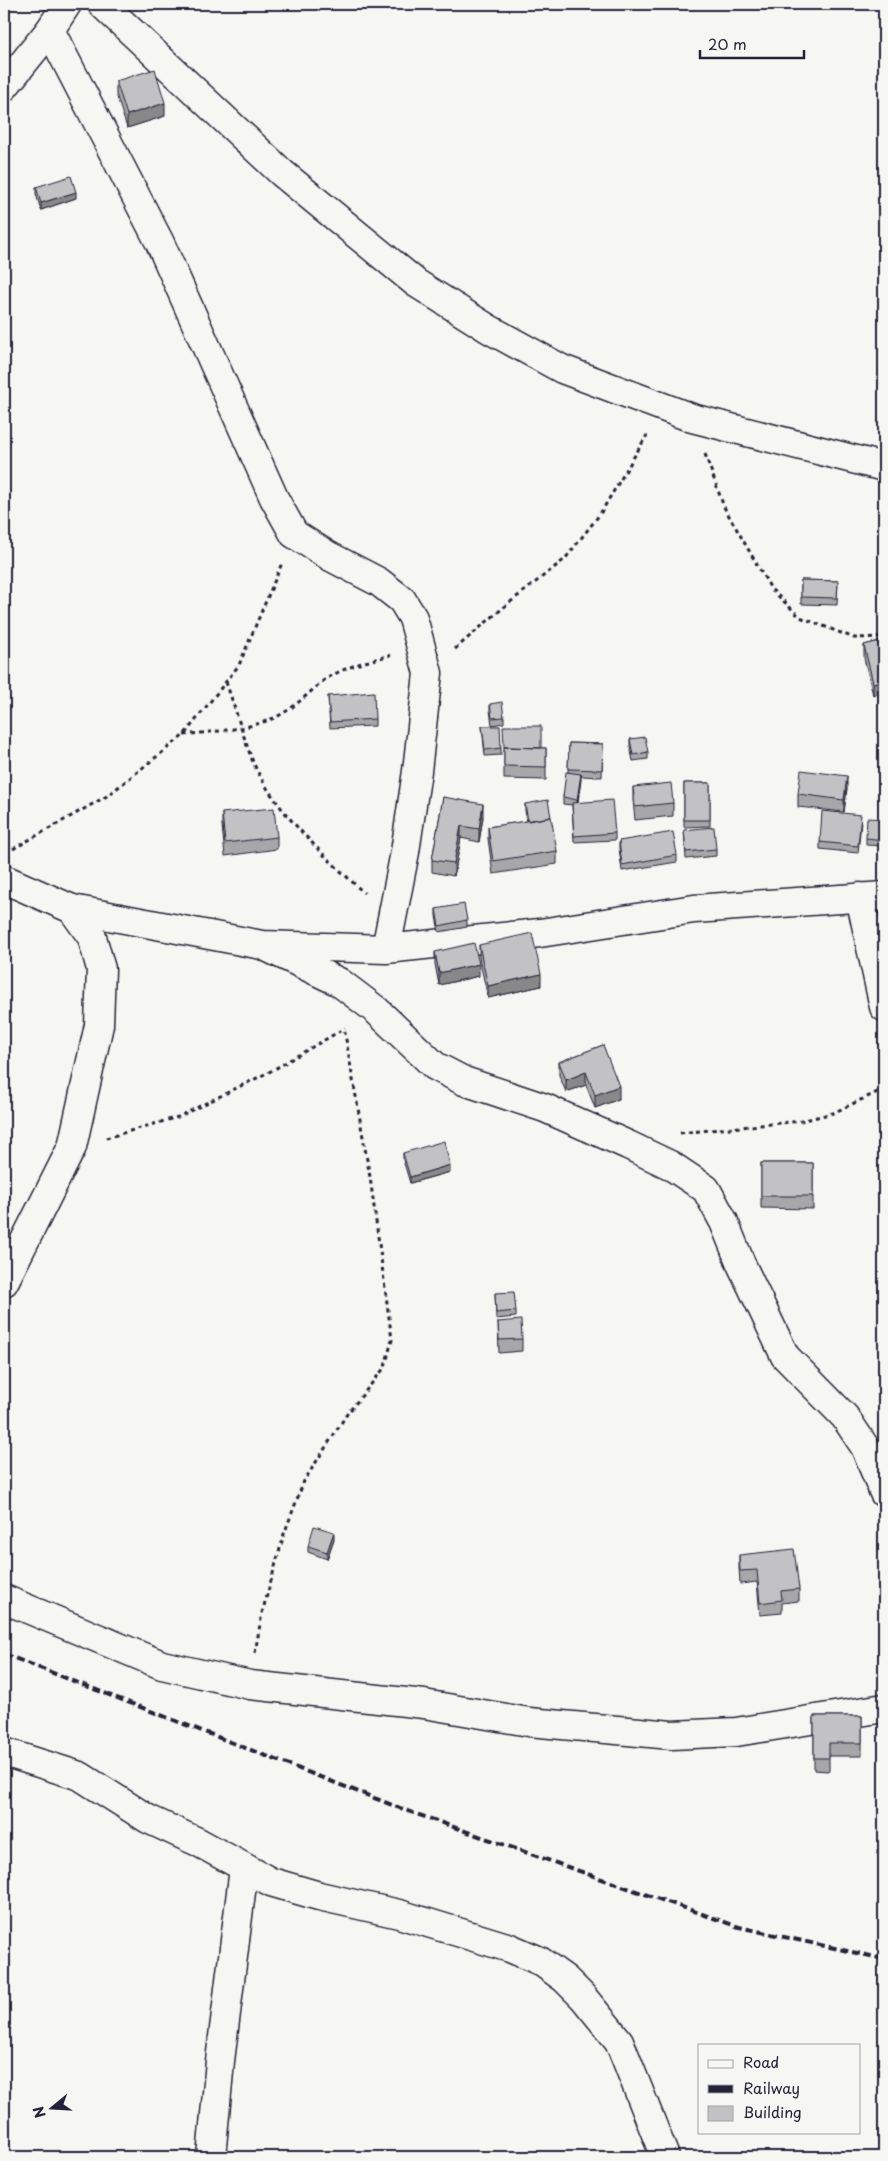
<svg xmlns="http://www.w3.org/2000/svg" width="888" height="2161" font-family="'Playpen Sans',sans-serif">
  <rect width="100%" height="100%" fill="#f6f6f2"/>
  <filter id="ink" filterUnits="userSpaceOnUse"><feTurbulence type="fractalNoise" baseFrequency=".02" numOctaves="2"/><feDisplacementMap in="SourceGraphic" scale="10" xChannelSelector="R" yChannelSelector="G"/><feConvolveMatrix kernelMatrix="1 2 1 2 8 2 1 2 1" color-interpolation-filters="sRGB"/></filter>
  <g filter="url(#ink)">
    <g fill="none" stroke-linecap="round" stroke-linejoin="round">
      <g stroke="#22223b" stroke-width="31">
        <path id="minor" d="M102 4 282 173 416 283 489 329 562 369 692 418 884 467
          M50 30 160 243 274 498 294 534 329 556 379 582 402 600 413 618 428 673 417 771 405 852 386 949
          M860 897 884 1007
          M72 909 262 945 386 949 540 933 694 909 884 896
          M262 945 339 982 376 1010 435 1066 464 1081 545 1108 628 1145 670 1165 706 1189 724 1222 741 1264 785 1356 845 1417 865 1447 884 1493
          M4 1599 162 1665 250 1685 424 1704 529 1722 672 1735 736 1732 884 1708
          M4 1752 80 1776 148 1819 198 1842 271 1882 319 1896 399 1914 510 1948 540 1961 565 1979 583 1997 619 2041 665 2157
          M211 2157 220 2061 244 1868"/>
      </g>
      <g stroke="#22223b" stroke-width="31">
        <path id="tertiary" d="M4 87 50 30 67 4
          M4 879 72 909 92 937 101 969 99 1025 72 1147 4 1282"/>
      </g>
      <path stroke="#22223b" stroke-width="3" stroke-dasharray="4 4" stroke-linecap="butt" d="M705 454 724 507 771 589 800 617 854 638 884 637
        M455 649 504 607 565 559 600 514 647 435
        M226 682C235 708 243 736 253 762 275 812 325 856 364 893
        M184 735C215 731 246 730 274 718 294 709 307 694 323 681 343 667 368 661 391 655
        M13 849 107 796 184 735 239 665 282 563
        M680 1133 801 1121 833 1113 884 1089
        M106 1138 178 1117 271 1071 345 1028
        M255 1653 262 1613 284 1534 304 1481 347 1414 385 1367 392 1340 370 1177 344 1028"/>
      <use href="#minor" stroke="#f6f6f2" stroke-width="28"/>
      <use href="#tertiary" stroke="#f6f6f2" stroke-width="28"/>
      <path stroke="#22223b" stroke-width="4" stroke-dasharray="8 4" stroke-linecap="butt" d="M4 1654 405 1810 739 1927 884 1959"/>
    </g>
    <path fill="#a7a7a9" stroke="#22223b" d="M116 81 165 116 127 128 116 94Z
      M36 187 76 198 41 210 36 194Z
      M801 580 838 581 837 605 801 604Z
      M884 640 873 695 864 658V645Z
      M328 696 375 719V726L330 728Z
      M490 704 504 717V723L492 725 490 710Z
      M482 726 501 748V755L485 756Z
      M630 739 648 752V759L633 761 630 746Z
      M569 743 603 744 602 777 581 776 578 803 615 833V840L574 842 572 805 563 804V797L568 772Z
      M546 748V780L504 779V749Z
      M684 783H710V826L684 827Z
      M633 787 673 803V816L635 820 633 800Z
      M847 788 844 812 798 807V794Z
      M443 797 483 817 479 842 461 838 454 876 432 872V860Z
      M525 804 557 851V864L493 874 488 839V827L527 821 525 811Z
      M222 813 277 837V849L225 856 222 826Z
      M884 819V846L866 845V838Z
      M861 822 858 853 820 849V842Z
      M684 830 716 849V856L686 859Z
      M619 841 677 855V862L622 871 619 848Z
      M436 909 467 920V927L439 932 436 916Z
      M479 945 541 986 488 998 479 958Z
      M435 952 479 976 439 985 435 964Z
      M603 1045 619 1099 595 1108 586 1085 566 1092 559 1075V1062Z
      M403 1153 450 1172 410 1183 403 1160Z
      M761 1163H813V1209L761 1208Z
      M495 1293 516 1311V1317L496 1319Z
      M498 1322 522 1339V1351L499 1353Z
      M334 1539 327 1559 308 1552V1546Z
      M739 1555 799 1589V1601L782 1603V1613L760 1615 757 1582 740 1584 739 1568Z
      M814 1716H862V1756H829V1771L814 1770Z"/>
    <path fill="#888889" stroke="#22223b" d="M165 103V116L127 128V115Z
      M76 192V198L41 210V203Z
      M884 680V693L873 695V683Z
      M581 774V781L577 806V800Z
      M847 776V788L844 812V800Z
      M483 804V817L479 842V829Z
      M461 826V838L454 876V863Z
      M479 964V976L439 985V973Z
      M541 974V986L488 998V986Z
      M586 1072V1085L566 1092V1080Z
      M619 1086V1099L595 1108V1095Z
      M450 1165V1172L410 1183V1177Z
      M334 1532V1539L327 1559V1552Z"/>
    <path fill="#c2c2c4" stroke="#22223b" d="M155 69 165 103 127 115 116 81Z
      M71 176 76 192 41 203 36 187Z
      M801 580 838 581 837 598 801 597Z
      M884 640V680L873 683 864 645Z
      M374 692 375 719 330 722 328 696Z
      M502 702 504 717 492 718 490 704Z
      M482 726H500L501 748 485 750Z
      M503 726H541V748L504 747Z
      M645 737 648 752 633 755 630 739Z
      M569 743 603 744 602 770 568 769Z
      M504 747 546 748V767L504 766Z
      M801 770 847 776 844 800 798 794Z
      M566 772 581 774 577 800 563 797Z
      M671 783 673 803 635 807 633 787Z
      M684 783H710V820H684Z
      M443 797 483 804 479 829 461 826 454 863 432 860Z
      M548 800 551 817 528 821 525 804Z
      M612 800 615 833 574 836 572 803Z
      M274 808 277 837 225 843 222 813Z
      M822 811 861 815 858 846 820 842Z
      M551 817 557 851 493 861 488 827Z
      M867 818 884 819V840L866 838Z
      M714 827 716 849 686 852 684 830Z
      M673 832 677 855 622 865 619 841Z
      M464 904 467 920 439 926 436 909Z
      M532 933 541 974 488 986 479 945Z
      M474 943 479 964 439 973 435 952Z
      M603 1045 619 1086 595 1095 586 1072 566 1080 559 1062Z
      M444 1141 450 1165 410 1177 403 1153Z
      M761 1163H813V1196H761Z
      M514 1292 516 1311 496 1313 495 1293Z
      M521 1320 522 1339 499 1340 498 1322Z
      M314 1526 334 1532 327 1552 308 1546Z
      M794 1549 799 1589 781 1591 782 1600 760 1603 757 1570 740 1571 739 1555Z
      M814 1716H862V1743H829V1758H814Z"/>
  </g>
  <rect width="888" height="2161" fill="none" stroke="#f6f6f2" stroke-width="20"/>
  <rect x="10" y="10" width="868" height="2141" fill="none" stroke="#22223b" stroke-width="2" filter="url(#ink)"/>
  <rect x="698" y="2044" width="162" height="90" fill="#f6f6f2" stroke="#a1a1a9"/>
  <rect x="708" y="2060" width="25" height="8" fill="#f6f6f2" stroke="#a1a1a9"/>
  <text x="743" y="2068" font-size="15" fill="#22223b">Road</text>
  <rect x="708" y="2085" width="25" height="8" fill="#22223b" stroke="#a1a1a9"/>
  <text x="743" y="2094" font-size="15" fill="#22223b">Railway</text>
  <rect x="708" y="2106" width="25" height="15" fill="#c2c2c4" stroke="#a1a1a9"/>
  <text x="743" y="2118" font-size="15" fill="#22223b">Building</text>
  <g transform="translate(52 2108) rotate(252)" stroke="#f6f6f2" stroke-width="4" paint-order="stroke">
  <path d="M0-4L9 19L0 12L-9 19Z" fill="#22223b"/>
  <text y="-8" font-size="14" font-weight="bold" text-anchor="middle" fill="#22223b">N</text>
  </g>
  <path d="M700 50v8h104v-8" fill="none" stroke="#22223b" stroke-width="2.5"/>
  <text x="708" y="50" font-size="15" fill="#22223b" stroke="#f6f6f2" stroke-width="4" paint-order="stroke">20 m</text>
</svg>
